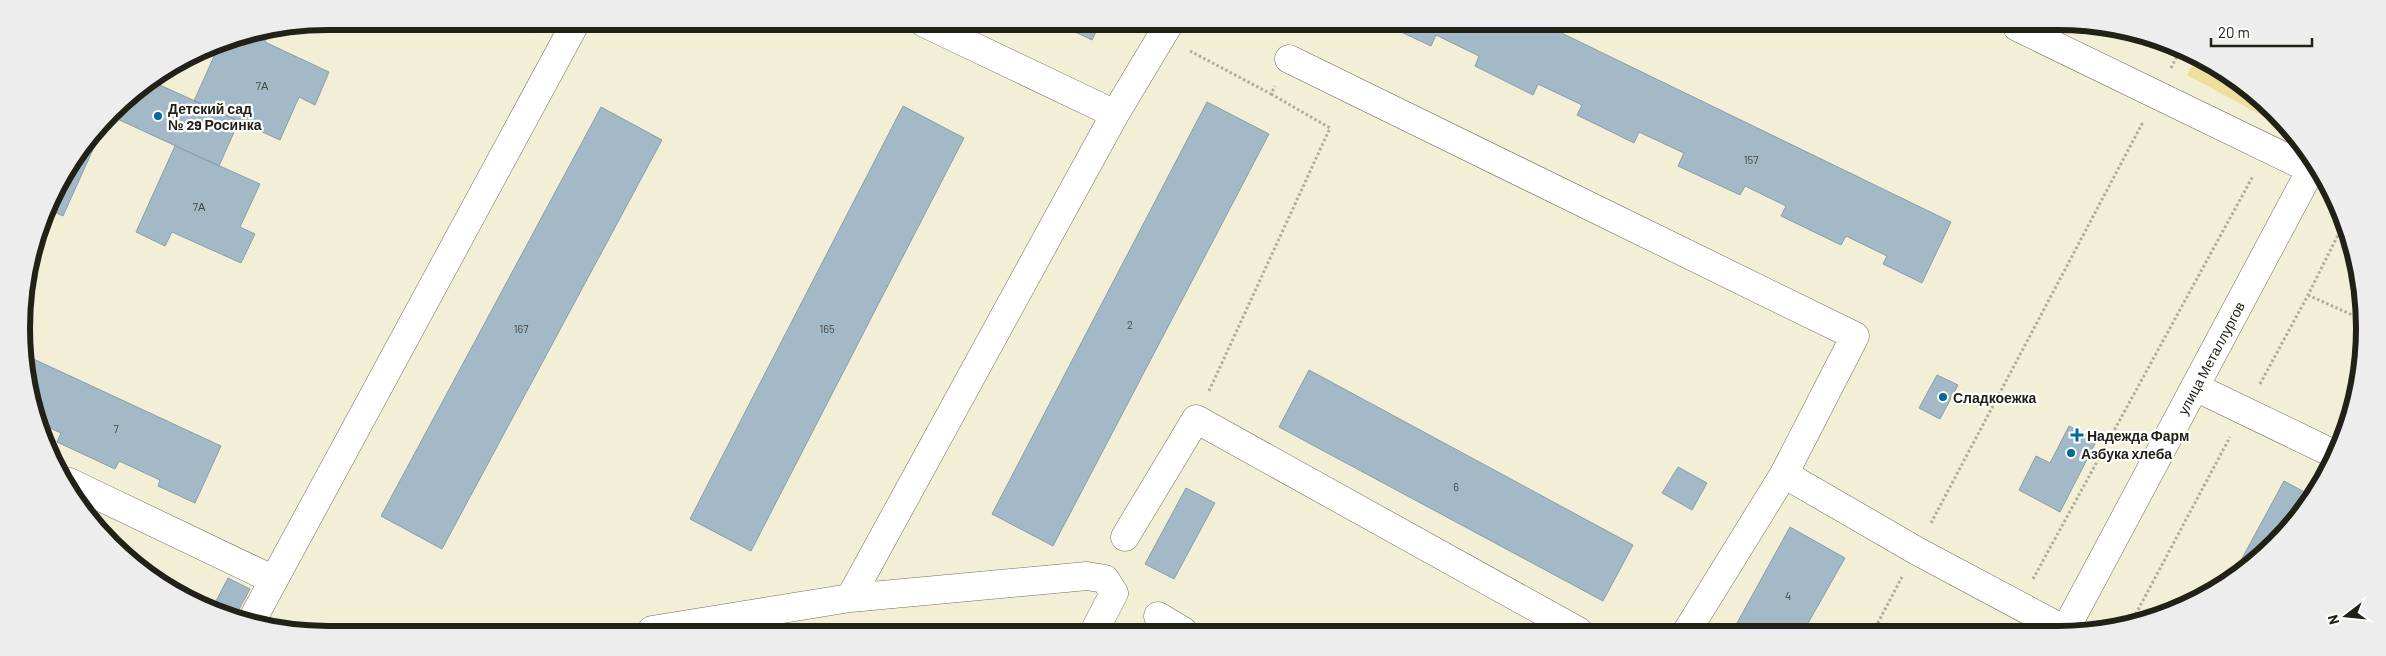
<svg xmlns="http://www.w3.org/2000/svg" width="2386" height="656" font-family="Barlow,sans-serif">
  <rect width="100%" height="100%" fill="#f3efd7"/>
  <path fill="#ece09b" d="M2196 59 2228 73 2275 120 2274 122 2187 75Z"/>
  <path fill="#a4b9c8" stroke="#899eac" d="M1058 24H1100L1092 40Z
    M1386 25H1545L1951 222 1922 283 1883 264 1887 256 1846 236 1841 245 1781 216 1786 206 1745 186 1740 195 1678 166 1684 153 1639 132 1634 143 1577 115 1582 105 1538 84 1533 95 1475 66 1479 56 1436 35 1431 46Z
    M269 33 265 42 329 72 315 105 299 97 280 140 194 101 220 43Z
    M151 81 239 121 219 166 111 116 126 98Z
    M1207 102 1269 134 1053 546 992 514Z
    M903 106 964 138 751 551 690 519Z
    M601 107 662 140 442 549 381 516Z
    M103 127 63 216 48 209 53 192Z
    M175 146 260 184 240 227 255 234 241 263 172 232 165 246 136 232Z
    M27 356 221 446 195 503 158 486 160 480 119 461 115 469 57 442 61 433 39 423 32 408Z
    M1309 370 1633 545 1603 601 1279 427Z
    M1937 375 1958 385 1940 419 1919 408Z
    M2069 426 2097 440 2060 512 2019 490 2036 456 2050 463Z
    M1678 467 1707 483 1692 510 1662 493Z
    M2284 481 2312 496 2260 558 2233 575Z
    M1186 488 1215 503 1174 579 1145 564Z
    M1790 527 1845 558 1803 632H1732Z
    M228 578 250 589 236 615 215 603Z"/>
  <g fill="none" stroke-linecap="round" stroke-linejoin="round">
    <g stroke="#736f5a" stroke-width="29">
      <path id="minor" d="M924 23 1115 114
        M2017 27 2320 174
        M1289 59 1855 336 1784 474 1687 631
        M2195 387 2334 454
        M1784 474 1917 551 2065 630
        M69 482 274 580
        M1125 537 1196 419 1578 631
        M850 598 1115 114 1169 24
        M1158 616 1183 631
        M251 622 576 22
        M652 630 850 598 1087 576 1105 579 1114 593 1095 630"/>
    </g>
    <g stroke="#736f5a" stroke-width="29">
      <g id="major">
        <path id="s1" d="M2064 632 2315 162"/>
      </g>
    </g>
    <path stroke="#afac98" stroke-width="3" stroke-dasharray="2.5 2.5" stroke-linecap="butt" d="M515 22 535 32
      M2105 35 2109 27
      M1190 51 1271 94 1275 86
      M2171 68 2179 52
      M2308 295 2359 318
      M2260 384 2308 295 2342 227
      M1209 391 1330 128 1271 94
      M1931 523 2143 122
      M2033 579 2253 176
      M2131 623 2230 437
      M1873 632 1902 577"/>
    <use href="#minor" stroke="#fff" stroke-width="28"/>
    <use href="#major" stroke="#fff" stroke-width="28"/>
  </g>
  <g fill="#006996" stroke="#fff" stroke-width="2">
    <circle cx="158" cy="116" r="5"/>
    <circle cx="1943" cy="397" r="5"/>
    <path d="M2074.5 427.5h5v5h5v5h-5v5h-5v-5h-5v-5h5z"/>
    <circle cx="2071" cy="453" r="5"/>
  </g>
  <g text-anchor="middle" dominant-baseline="central" stroke-width="4.5" stroke-linejoin="round" paint-order="stroke">
    <g font-size="11" fill="#424744">
      <text x="262" y="85">7А</text>
      <text x="1751" y="159">157</text>
      <text x="199" y="206">7А</text>
      <text x="1130" y="324">2</text>
      <text x="521" y="328">167</text>
      <text x="827" y="328">165</text>
      <text x="116" y="428">7</text>
      <text x="1456" y="486">6</text>
      <text x="1788" y="595">4</text>
    </g>
    <g font-size="14" font-weight="bold" fill="#222118" stroke="#fff" text-anchor="start">
      <text x="168" y="108">Детский сад<tspan x="168" dy="16">№ 29 Росинка</tspan></text>
      <text x="1953" y="397">Сладкоежка</text>
      <text x="2087" y="435">Надежда Фарм</text>
      <text x="2081" y="453">Азбука хлеба</text>
    </g>
    <g font-size="14" fill="#222118" stroke="#fff">
      <text stroke="none"><textPath href="#s1" startOffset="311">улица Металлургов</textPath></text>
    </g>
  </g>
  <path d="M0 0H2386V656H0ZM328 30H2058A298 298 0 0 1 2356 328V328A298 298 0 0 1 2058 626H328A298 298 0 0 1 30 328V328A298 298 0 0 1 328 30Z" fill="#ededed" fill-rule="evenodd"/>
  <path fill="none" stroke="#222118" stroke-width="6" d="M328 30H2058A298 298 0 0 1 2356 328V328A298 298 0 0 1 2058 626H328A298 298 0 0 1 30 328V328A298 298 0 0 1 328 30Z"/>
  <g transform="translate(2346 616) rotate(254)" stroke="#ffffff" stroke-width="4" paint-order="stroke">
  <path d="M0-4L9 19L0 12L-9 19Z" fill="#222118"/>
  <text y="-8" font-size="14" font-weight="bold" text-anchor="middle" fill="#222118">N</text>
  </g>
  <path d="M2211 38v8h101v-8" fill="none" stroke="#222118" stroke-width="2.5"/>
  <text x="2218" y="38" font-size="15" fill="#222118" stroke="#ffffff" stroke-width="4" paint-order="stroke">20 m</text>
</svg>
